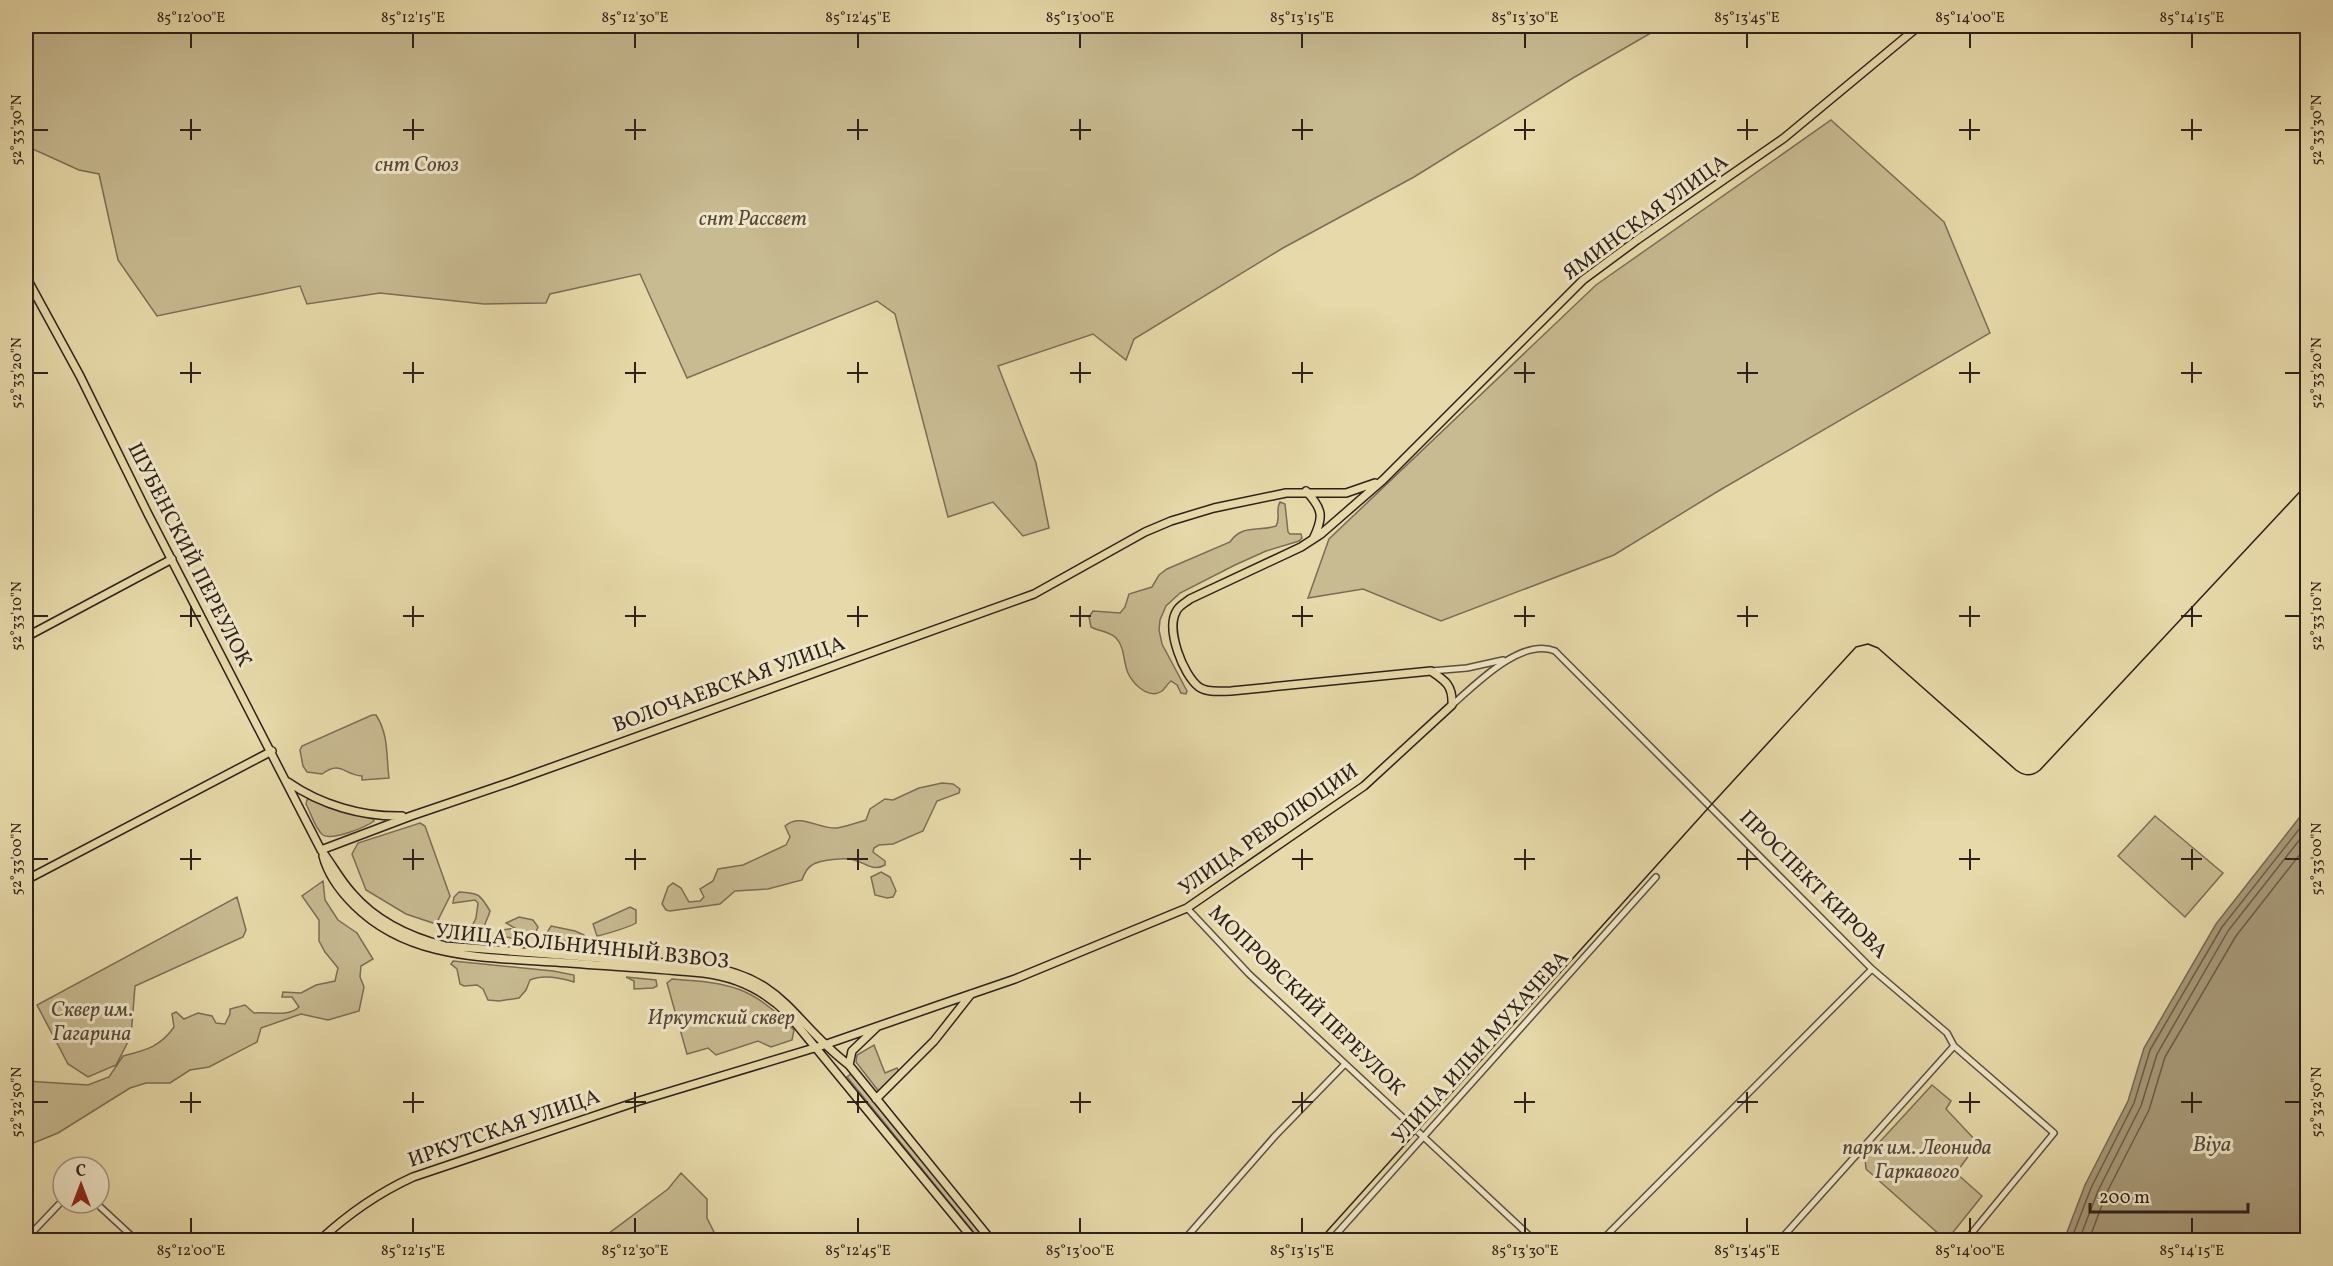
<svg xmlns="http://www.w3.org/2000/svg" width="2333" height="1266" font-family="Vollkorn,serif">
  <rect width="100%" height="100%" fill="#e7d9a9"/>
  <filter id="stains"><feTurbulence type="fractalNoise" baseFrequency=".00333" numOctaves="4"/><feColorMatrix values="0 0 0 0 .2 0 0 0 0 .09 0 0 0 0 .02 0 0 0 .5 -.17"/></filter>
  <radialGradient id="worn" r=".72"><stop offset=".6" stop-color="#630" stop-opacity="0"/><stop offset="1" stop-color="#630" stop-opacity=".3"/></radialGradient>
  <path fill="#c8ba91" stroke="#7b6e56" stroke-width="1.5" d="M32 26H1663L1573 78 1414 177 1283 248 1134 339 1126 360 1093 334 998 366 1036 463 1049 528 1023 536 993 502 948 517 895 314 877 301 687 378 640 274 550 294 546 303 484 304 380 293 307 304 300 286 157 316 118 260 99 174 79 170 26 146 31 136 26 130V31Z
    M1831 120 1944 222 1990 333 1720 490 1614 555 1441 621 1363 589 1308 598 1329 539 1596 285Z
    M1280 502 1285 504 1288 532 1290 534H1301L1302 538 1299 541 1266 551 1235 565 1180 593 1166 606 1160 620 1159 630 1162 644 1187 691 1186 694 1181 693 1177 685 1171 681C1167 684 1165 689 1162 691 1149 700 1133 684 1128 673 1123 662 1125 647 1116 638 1111 632 1098 631 1091 627L1089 617 1093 611 1120 613 1125 607 1129 594 1152 587 1159 575 1167 569 1230 542C1242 524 1259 532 1276 526 1281 518 1275 510 1280 502Z
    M372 715H376C389 735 386 755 389 778L362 780V776C344 775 341 760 322 774L307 772 303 766 300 750 302 746Z
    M942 783 953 784 960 789 959 793 937 801 923 831 893 844 879 845 874 848 873 852 885 861V865C873 872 866 863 854 860 846 857 819 860 812 865 807 868 804 874 802 880L768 889 735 891 720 904 670 911 666 910 662 904 668 887 673 883 681 888 689 902 700 901 704 897 700 889 713 881 718 869 743 865 786 845 790 837 785 826C800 812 820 830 837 828 847 826 856 823 866 820L870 809 885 799 893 800 919 788Z
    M310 798 372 817 374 821C366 827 332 841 323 835 315 829 311 813 306 804L307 800Z
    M2155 816 2223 873 2185 917 2118 856Z
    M420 823 425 826 450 896 436 924 406 914 366 890 352 854 358 843Z
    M881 872 890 877 896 891 893 897 887 898 875 895 871 877Z
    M323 881 325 900 338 920 357 933 373 959 361 966 360 977 364 987 359 1011 328 1020 301 1014 261 1028 257 1042 209 1067 190 1070 170 1083H146L130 1088 58 1133 26 1146V1081L88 1085 109 1077 123 1056C146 1050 160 1047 174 1027L172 1014 176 1012 184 1019 198 1013 212 1016 216 1023 225 1024 230 1014V1009L245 1005 254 1013C268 1011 287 1018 299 1007L292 997H282L283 992 301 993 316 985 335 981 338 968 325 952 319 941V920L302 896Z
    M459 892C479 893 480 894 490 911 488 919 483 925 483 932L476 938 465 935 467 926 471 928 476 918 478 903 475 900 453 903 454 897Z
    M237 897 246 930 243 937 135 986 131 1036 116 1065 88 1077 68 1064 37 1005Z
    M630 907 636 910V923C630 927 603 935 597 936L593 924Z
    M519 917 533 920 538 927 534 936 520 940 497 935V931L515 928 506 923Z
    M551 926 575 931 584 935 585 939 576 943 548 938V931Z
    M453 961 553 971 574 975V982C561 978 543 974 530 980L526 990 519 998 499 1001 488 1000 483 989 477 985 464 986 460 984 457 969 451 964Z
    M626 977 656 980 657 986 653 988 634 989V981Z
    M672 979C730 983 753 986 794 1030L792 1040 771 1047 758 1041 716 1055 708 1048 687 1054 667 983Z
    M874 1045 885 1073 897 1068 899 1072 880 1093 856 1062 857 1055Z
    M851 1074 987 1240H980L847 1077Z
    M1932 1085 1951 1101 1946 1109 1978 1143 1956 1173 1982 1196 1950 1236 1940 1235 1866 1169 1865 1158Z
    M681 1173 707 1199V1218L718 1240H613L608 1234 668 1189Z"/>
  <path fill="#a89a79" stroke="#776a53" stroke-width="1.5" d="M2307 808V1240H2064L2085 1185 2128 1101 2144 1048 2216 924Z"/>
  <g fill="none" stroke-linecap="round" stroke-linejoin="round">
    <path stroke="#6b5e4a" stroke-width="1.5" d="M2071 1240 2091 1188 2134 1103 2150 1050 2222 927 2308 818
      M2079 1240 2098 1191 2141 1106 2157 1054 2228 931 2308 829
      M2089 1240 2106 1194 2149 1110 2165 1057 2236 936 2308 844"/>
    <g stroke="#5c4f3e" stroke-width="8">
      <path id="minor" d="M1431 671 1467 668 1503 660
        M1452 705C1475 685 1521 637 1555 651L1872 969 1947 1033 1954 1046 2054 1133 1966 1240
        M1187 908 1249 974 1534 1240
        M96 1203 136 1240
        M26 1239 63 1200
        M1184 1240 1275 1136 1345 1064
        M1331 1240 1656 877
        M1602 1240 1872 969
        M1780 1240 1954 1046"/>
    </g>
    <g stroke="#2e211b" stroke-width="10">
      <path id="major" d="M26 277 80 376 148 514 321 850C332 864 340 880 352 893 376 921 410 937 445 946L703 966C785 977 792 1022 849 1065L991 1240
        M1306 491C1323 509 1324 517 1313 539
        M26 637 172 559
        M288 782C321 805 363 817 402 816
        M321 850 411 816 511 782 1034 594 1145 532 1171 521 1214 508 1286 493H1346L1375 483
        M323 856C328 875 340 891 354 905 409 960 485 957 556 962 605 966 654 968 703 973 737 977 764 990 788 1014L974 1240
        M26 880 272 751
        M849 1065 852 1051 876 1028
        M876 1099 934 1041 971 994
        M320 1240C348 1214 378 1193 413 1177L639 1101 824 1045 942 1004 1015 979 1187 908 1364 786 1452 705C1453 686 1446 681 1431 671L1231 691C1221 691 1207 693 1199 687 1183 675 1166 630 1176 612 1178 606 1185 603 1190 599L1301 547 1321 534 1383 480 1583 280 1637 240 1784 138 1919 26"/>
    </g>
    <use href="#minor" stroke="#efe6c7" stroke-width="5"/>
    <use href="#major" stroke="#e7d9a9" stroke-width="7"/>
    <path stroke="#2e211b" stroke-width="1.5" d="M1319 1240 1711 805 1856 647 1868 644 1878 648 2016 770C2024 776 2032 777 2040 770L2308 483"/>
  </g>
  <path fill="none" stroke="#2e211b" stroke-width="2" d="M191 33V48M413 33V48M635 33V48M858 33V48M1080 33V48M1302 33V48M1525 33V48M1747 33V48M1970 33V48M2192 33V48M191 119V140M413 119V140M635 119V140M858 119V140M1080 119V140M1302 119V140M1525 119V140M1747 119V140M1970 119V140M2192 119V140M33 130H48M180 130H201M403 130H424M625 130H646M847 130H868M1070 130H1091M1292 130H1313M1514 130H1535M1737 130H1758M1959 130H1980M2181 130H2202M2285 130H2300M191 362V383M413 362V383M635 362V383M858 362V383M1080 362V383M1302 362V383M1525 362V383M1747 362V383M1970 362V383M2192 362V383M33 373H48M180 373H201M403 373H424M625 373H646M847 373H868M1070 373H1091M1292 373H1313M1514 373H1535M1737 373H1758M1959 373H1980M2181 373H2202M2285 373H2300M191 606V627M413 606V627M635 606V627M858 606V627M1080 606V627M1302 606V627M1525 606V627M1747 606V627M1970 606V627M2192 606V627M33 616H48M180 616H201M403 616H424M625 616H646M847 616H868M1070 616H1091M1292 616H1313M1514 616H1535M1737 616H1758M1959 616H1980M2181 616H2202M2285 616H2300M191 849V870M413 849V870M635 849V870M858 849V870M1080 849V870M1302 849V870M1525 849V870M1747 849V870M1970 849V870M2192 849V870M33 859H48M180 859H201M403 859H424M625 859H646M847 859H868M1070 859H1091M1292 859H1313M1514 859H1535M1737 859H1758M1959 859H1980M2181 859H2202M2285 859H2300M191 1092V1113M413 1092V1113M635 1092V1113M858 1092V1113M1080 1092V1113M1302 1092V1113M1525 1092V1113M1747 1092V1113M1970 1092V1113M2192 1092V1113M33 1102H48M180 1102H201M403 1102H424M625 1102H646M847 1102H868M1070 1102H1091M1292 1102H1313M1514 1102H1535M1737 1102H1758M1959 1102H1980M2181 1102H2202M2285 1102H2300M191 1218V1233M413 1218V1233M635 1218V1233M858 1218V1233M1080 1218V1233M1302 1218V1233M1525 1218V1233M1747 1218V1233M1970 1218V1233M2192 1218V1233"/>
  <g text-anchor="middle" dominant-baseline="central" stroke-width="6" stroke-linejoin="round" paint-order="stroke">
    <g font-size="21" font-style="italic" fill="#544738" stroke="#efe6c7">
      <text x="417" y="165">снт Союз</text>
      <text x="753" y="219">снт Рассвет</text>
      <text x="92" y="1010">Сквер им.<tspan x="92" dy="24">Гагарина</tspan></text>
      <text x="721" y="1018">Иркутский сквер</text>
      <text x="1917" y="1148">парк им. Леонида<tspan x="1917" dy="24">Гаркавого</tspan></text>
    </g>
    <g font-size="21" fill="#2e211b" stroke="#efe6c7">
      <text transform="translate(1646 218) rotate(-36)">ЯМИНСКАЯ УЛИЦА</text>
      <text transform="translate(189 555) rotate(63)">ШУБЕНСКИЙ ПЕРЕУЛОК</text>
      <text transform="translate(729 685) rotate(-20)">ВОЛОЧАЕВСКАЯ УЛИЦА</text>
      <text transform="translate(1269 830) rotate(-35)">УЛИЦА РЕВОЛЮЦИИ</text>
      <text transform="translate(1813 885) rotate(45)">ПРОСПЕКТ КИРОВА</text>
      <text transform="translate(582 947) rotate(6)">УЛИЦА БОЛЬНИЧНЫЙ ВЗВОЗ</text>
      <text transform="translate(1306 1001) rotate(44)">МОПРОВСКИЙ ПЕРЕУЛОК</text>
      <text transform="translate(1481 1048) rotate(-48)">УЛИЦА ИЛЬИ МУХАЧЕВА</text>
      <text transform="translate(504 1129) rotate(-19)">ИРКУТСКАЯ УЛИЦА</text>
    </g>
    <g font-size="22" font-style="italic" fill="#594b3c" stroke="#efe6c7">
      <text x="2212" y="1145">Biya</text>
    </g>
  </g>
  <rect width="2333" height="1266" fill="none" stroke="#e7d9a9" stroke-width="66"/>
  <g transform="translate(81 1185)"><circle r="28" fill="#efe6c7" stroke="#a29782" stroke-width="1.5"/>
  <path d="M0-4.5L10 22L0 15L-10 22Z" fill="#8f2418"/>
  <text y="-9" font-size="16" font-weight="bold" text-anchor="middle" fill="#2e211b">С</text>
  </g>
  <path d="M2090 1203v9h158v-9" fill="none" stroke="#2e211b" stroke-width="3"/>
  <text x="2099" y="1203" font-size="18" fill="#2e211b" stroke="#efe6c7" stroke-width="4.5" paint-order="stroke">200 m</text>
  <rect x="33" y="33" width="2267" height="1200" fill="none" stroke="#2e211b" stroke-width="2"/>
  <g font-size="15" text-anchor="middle" fill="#2e211b">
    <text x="191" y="22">85°12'00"E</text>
    <text x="413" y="22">85°12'15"E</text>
    <text x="635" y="22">85°12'30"E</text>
    <text x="858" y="22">85°12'45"E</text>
    <text x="1080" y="22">85°13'00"E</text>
    <text x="1302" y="22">85°13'15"E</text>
    <text x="1525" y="22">85°13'30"E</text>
    <text x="1747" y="22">85°13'45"E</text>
    <text x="1970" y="22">85°14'00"E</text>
    <text x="2192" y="22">85°14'15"E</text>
    <text transform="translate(16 130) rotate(-90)" y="5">52°33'30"N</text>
    <text transform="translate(2316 130) rotate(-90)" y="5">52°33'30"N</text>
    <text transform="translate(16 373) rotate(-90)" y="5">52°33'20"N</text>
    <text transform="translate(2316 373) rotate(-90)" y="5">52°33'20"N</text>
    <text transform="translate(16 616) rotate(-90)" y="5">52°33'10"N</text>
    <text transform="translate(2316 616) rotate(-90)" y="5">52°33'10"N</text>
    <text transform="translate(16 859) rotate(-90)" y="5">52°33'00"N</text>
    <text transform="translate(2316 859) rotate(-90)" y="5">52°33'00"N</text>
    <text transform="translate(16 1102) rotate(-90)" y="5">52°32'50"N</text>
    <text transform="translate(2316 1102) rotate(-90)" y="5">52°32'50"N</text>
    <text x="191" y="1255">85°12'00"E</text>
    <text x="413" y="1255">85°12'15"E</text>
    <text x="635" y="1255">85°12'30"E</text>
    <text x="858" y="1255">85°12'45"E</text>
    <text x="1080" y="1255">85°13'00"E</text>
    <text x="1302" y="1255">85°13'15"E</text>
    <text x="1525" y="1255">85°13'30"E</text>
    <text x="1747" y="1255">85°13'45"E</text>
    <text x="1970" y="1255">85°14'00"E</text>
    <text x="2192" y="1255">85°14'15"E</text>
  </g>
  <rect width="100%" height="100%" filter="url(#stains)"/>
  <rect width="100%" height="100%" fill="url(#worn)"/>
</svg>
